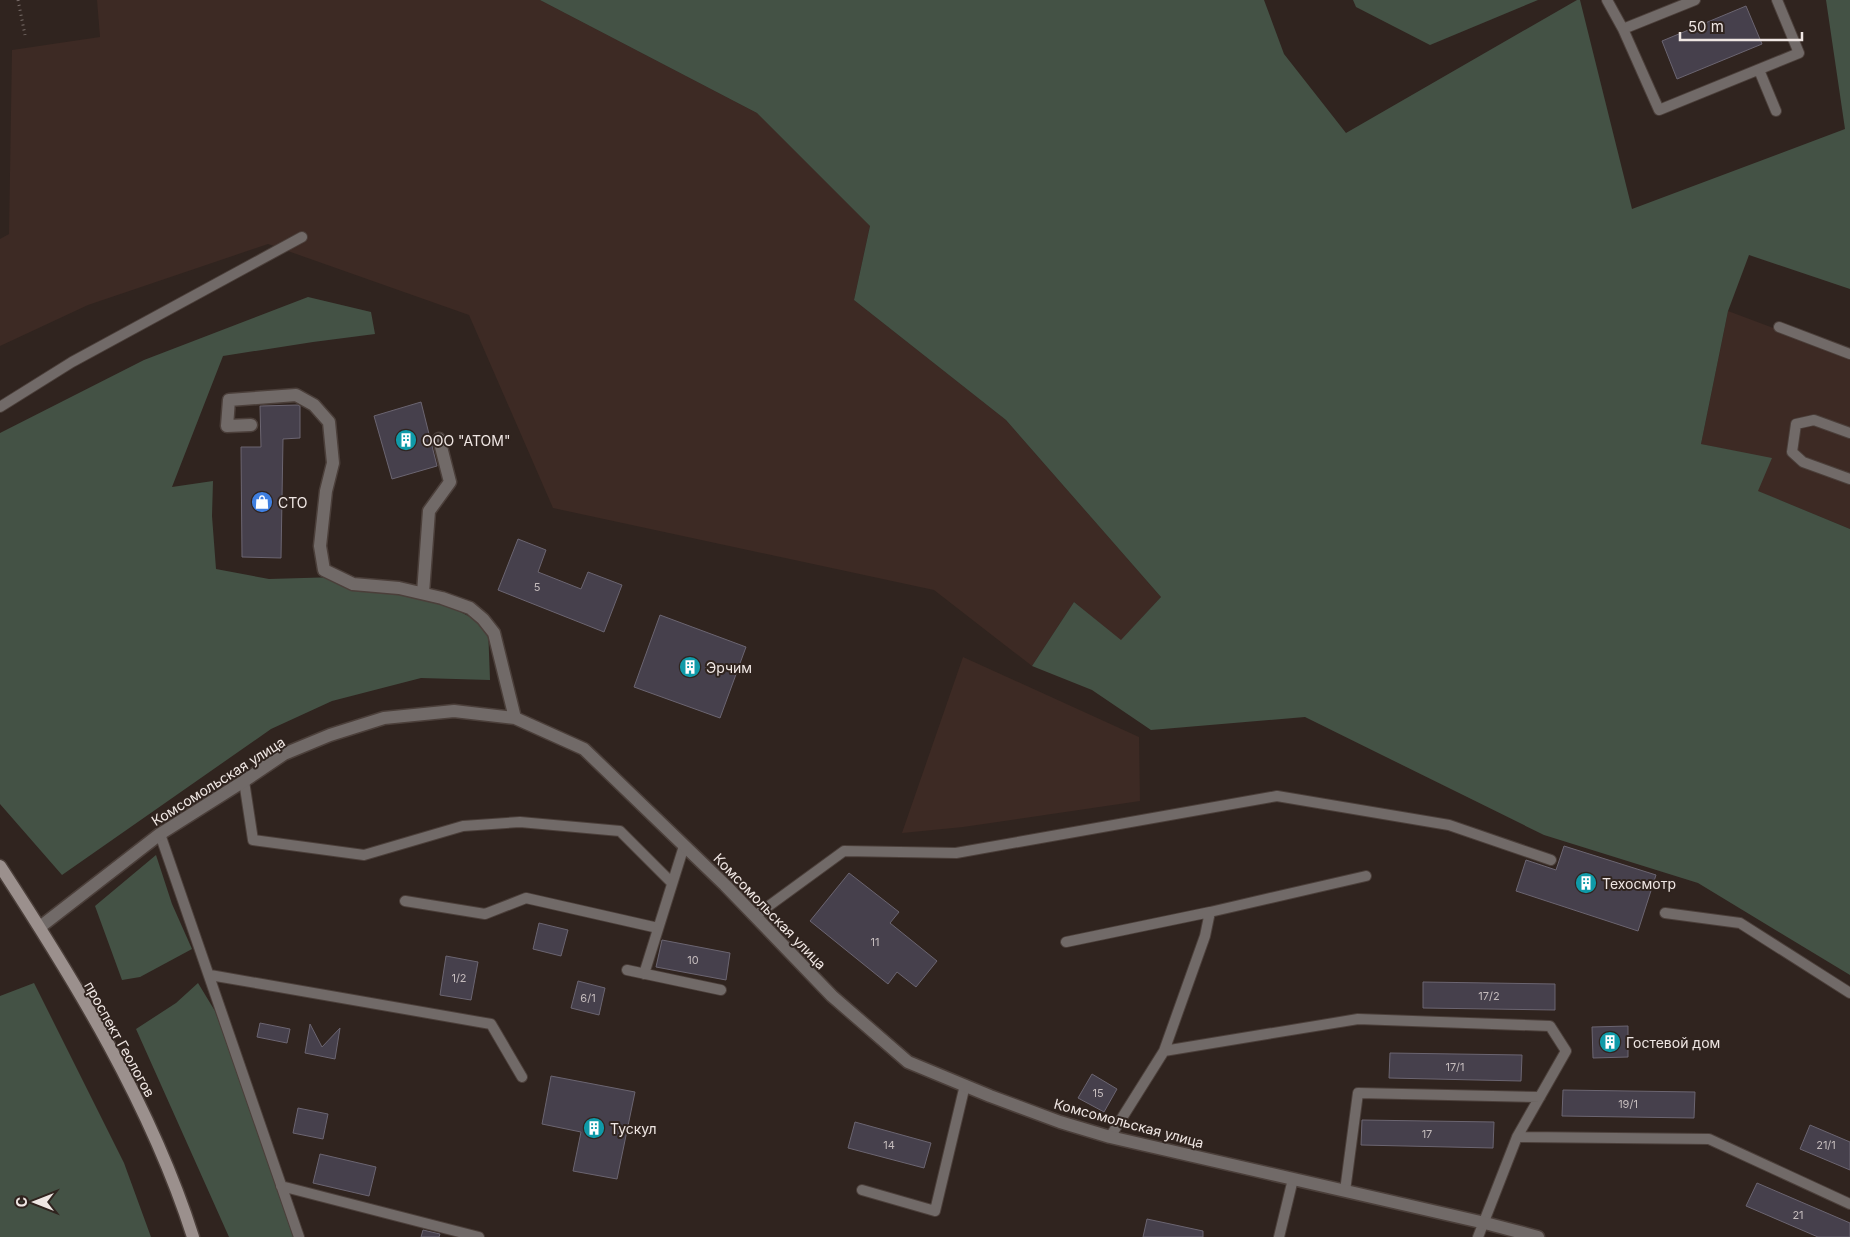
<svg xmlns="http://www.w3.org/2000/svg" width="1850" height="1237" font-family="Inter,sans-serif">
  <rect width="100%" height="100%" fill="#30241f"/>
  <path fill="#3d2a24" d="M97 0H540L757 113 870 226 854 300 1006 420 1161 597 1121 641 1074 602 1032 666 934 590 553 508 469 315 268 244 88 305 0 346V239L9 234 12 50 100 37Z
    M1728 311 1850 357V529L1757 491 1771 459 1701 444Z
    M963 657 1139 737 1140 801 963 827 902 833Z"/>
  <path fill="#445245" d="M540 0H1264L1284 54 1346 133 1577 0H1580L1632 209 1845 129 1826 0H1850V289L1749 255 1728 311 1701 444 1772 458 1758 491 1850 529V975L1698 883 1544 835 1305 717 1151 730 1092 690 1032 666 1074 602 1121 640 1161 597 1006 420 854 300 870 226 757 113Z
    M1353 0H1538L1430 45 1356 7Z
    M308 297 371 312 375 334 313 342 223 356 172 487 213 481 212 516 216 569 269 579 338 577 423 593 488 626 490 680 421 678 332 701 271 729 62 875 0 804V433L144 360Z
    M156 855 172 904 192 949 140 977 122 980 95 906Z
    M34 983 124 1163 151 1237H0V996Z
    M198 983 215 1011 272 1169 294 1237H229L136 1029 176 1003Z"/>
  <path fill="#46404c" stroke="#6b6571" d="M1746 6 1762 44 1677 79 1662 41Z
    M421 402 437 466 392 479 374 416Z
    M298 405 300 406V438L283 439 281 558 242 557 241 447H261L260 406Z
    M518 539 546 550 538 572 581 589 588 572 622 585 604 632 498 590Z
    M660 615 746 647 720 718 634 687Z
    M1564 846 1656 875 1638 931 1516 891 1526 860 1556 870Z
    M849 873 899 912 890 923 937 961 916 987 897 972 888 984 810 921Z
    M539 923 568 930 561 956 533 949Z
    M662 940 730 953 726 980 656 967Z
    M446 956 478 962 471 1000 440 995Z
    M578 981 605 988 599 1015 571 1008Z
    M1423 982 1555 984V1010L1423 1008Z
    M260 1023 290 1029 287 1043 257 1037Z
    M310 1024 322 1047 340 1028 335 1059 305 1053Z
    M1628 1026V1057L1593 1058 1592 1027Z
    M1390 1053 1522 1055 1521 1081 1389 1078Z
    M1092 1074 1117 1089 1104 1112 1078 1098Z
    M551 1076 635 1092 617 1179 573 1171 581 1132 542 1124Z
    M1563 1090 1695 1092 1694 1118 1562 1116Z
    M298 1108 328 1114 323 1139 293 1133Z
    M1362 1120 1494 1122 1493 1148 1361 1145Z
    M855 1122 931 1143 924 1168 848 1148Z
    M1810 1125 1850 1142V1170L1800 1149Z
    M320 1154 376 1167 369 1196 313 1183Z
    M1757 1183 1850 1223V1237H1818L1746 1206Z
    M1147 1219 1203 1231V1237H1143Z
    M423 1230 440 1234 439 1237H421Z"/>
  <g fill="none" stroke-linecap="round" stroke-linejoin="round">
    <g stroke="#4b3f3a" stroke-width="12">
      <path id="lane" d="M1607 0 1623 29 1659 110 1799 53 1777 0
        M1623 29 1695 0
        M1759 70 1776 111
        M1779 327 1850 354
        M0 407 72 362 302 237
        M1850 433 1814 420 1796 424 1792 452 1803 462 1850 479
        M244 781 253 840 364 855 463 826 520 822 620 831 672 883
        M160 834 299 1237
        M405 901 485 914 526 898 658 928
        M1210 912 1366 876
        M1665 913 1740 923 1850 993
        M755 916 844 851 956 853 1277 796 1449 825 1551 860
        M1066 942 1210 912 1205 936 1164 1051 1110 1137
        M627 970 721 990
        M644 974 684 846
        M210 975 491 1024 522 1077
        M1164 1051 1358 1019 1550 1026 1566 1051 1517 1137 1478 1237
        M1517 1137 1709 1139 1850 1204
        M281 1186 479 1237
        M862 1190 935 1211 965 1085
        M1345 1191 1358 1093 1540 1097
        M1279 1237 1293 1179"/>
    </g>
    <g stroke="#4b3f3a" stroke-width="15">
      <path id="street" d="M251 425 227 426 229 400 296 395 314 405 329 422 333 463 326 491 320 546 324 570 353 584 399 588 442 598 470 608 483 619 494 633 515 718
        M423 593 429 511 450 482 439 439
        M40 927 160 834 244 781 284 754 330 735 384 718 454 711 515 718 584 749 725 885 832 996 908 1062 990 1096 1060 1122 1110 1137 1485 1223 1538 1237"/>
    </g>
    <g stroke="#4b3f3a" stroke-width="15">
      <path id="secondary" d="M0 866C75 981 151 1105 193 1237"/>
    </g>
    <path stroke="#786d69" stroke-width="3" stroke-dasharray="1 4" stroke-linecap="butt" d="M18 0 25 35"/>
    <use href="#lane" stroke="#716a68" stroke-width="10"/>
    <use href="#street" stroke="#716a68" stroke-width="12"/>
    <use href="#secondary" stroke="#9b908d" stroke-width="12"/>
  </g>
  <defs>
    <g id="building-disc" transform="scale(1.125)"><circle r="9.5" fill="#0f9aa8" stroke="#30241f"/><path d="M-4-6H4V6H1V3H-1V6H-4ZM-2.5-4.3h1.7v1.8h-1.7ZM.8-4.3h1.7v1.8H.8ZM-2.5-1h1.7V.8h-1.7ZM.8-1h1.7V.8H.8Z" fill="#fff"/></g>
    <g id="shop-disc" transform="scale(1.125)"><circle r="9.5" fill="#3f7fe0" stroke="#30241f"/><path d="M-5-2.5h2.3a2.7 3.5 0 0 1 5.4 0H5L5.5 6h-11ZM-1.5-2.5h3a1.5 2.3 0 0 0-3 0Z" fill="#fff"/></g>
  </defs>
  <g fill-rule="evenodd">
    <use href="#building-disc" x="406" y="440"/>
    <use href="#shop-disc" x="262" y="502"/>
    <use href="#building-disc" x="690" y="667"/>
    <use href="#building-disc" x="1586" y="883"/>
    <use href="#building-disc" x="1610" y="1042"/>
    <use href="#building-disc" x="594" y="1128"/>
  </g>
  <g text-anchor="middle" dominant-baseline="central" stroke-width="4" stroke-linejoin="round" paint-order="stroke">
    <g font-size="11" fill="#c5bcbd">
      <text x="537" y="587">5</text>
      <text x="875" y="942">11</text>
      <text x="693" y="960">10</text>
      <text x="459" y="978">1/2</text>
      <text x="1489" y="996">17/2</text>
      <text x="588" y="998">6/1</text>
      <text x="1455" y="1067">17/1</text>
      <text x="1098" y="1093">15</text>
      <text x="1628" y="1104">19/1</text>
      <text x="1427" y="1134">17</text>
      <text x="889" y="1145">14</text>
      <text x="1826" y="1145">21/1</text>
      <text x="1798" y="1215">21</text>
    </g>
    <g font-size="14" fill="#efe6e3" stroke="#30241f" text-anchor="start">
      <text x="422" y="440">ООО "АТОМ"</text>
      <text x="278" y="502">СТО</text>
      <text x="706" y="667">Эрчим</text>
      <text x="1602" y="883">Техосмотр</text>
      <text x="1626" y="1042">Гостевой дом</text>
      <text x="610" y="1128">Тускул</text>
    </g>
    <g font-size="14" fill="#efe6e3" stroke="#30241f">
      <text transform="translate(218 781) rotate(-32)">Комсомольская улица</text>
      <text transform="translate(770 911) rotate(46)">Комсомольская улица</text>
      <text transform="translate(120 1039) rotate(61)">проспект Геологов</text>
      <text transform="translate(1129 1123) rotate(15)">Комсомольская улица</text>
    </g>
  </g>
  <g transform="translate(35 1202) rotate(270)" stroke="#30241f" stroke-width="4" paint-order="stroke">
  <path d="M0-4L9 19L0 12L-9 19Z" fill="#efe6e3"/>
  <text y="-8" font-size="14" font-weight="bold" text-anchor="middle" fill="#efe6e3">С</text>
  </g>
  <path d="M1680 32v8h122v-8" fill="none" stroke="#efe6e3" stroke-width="2.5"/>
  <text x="1688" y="32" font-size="15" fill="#efe6e3" stroke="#30241f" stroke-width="4" paint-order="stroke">50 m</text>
</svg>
